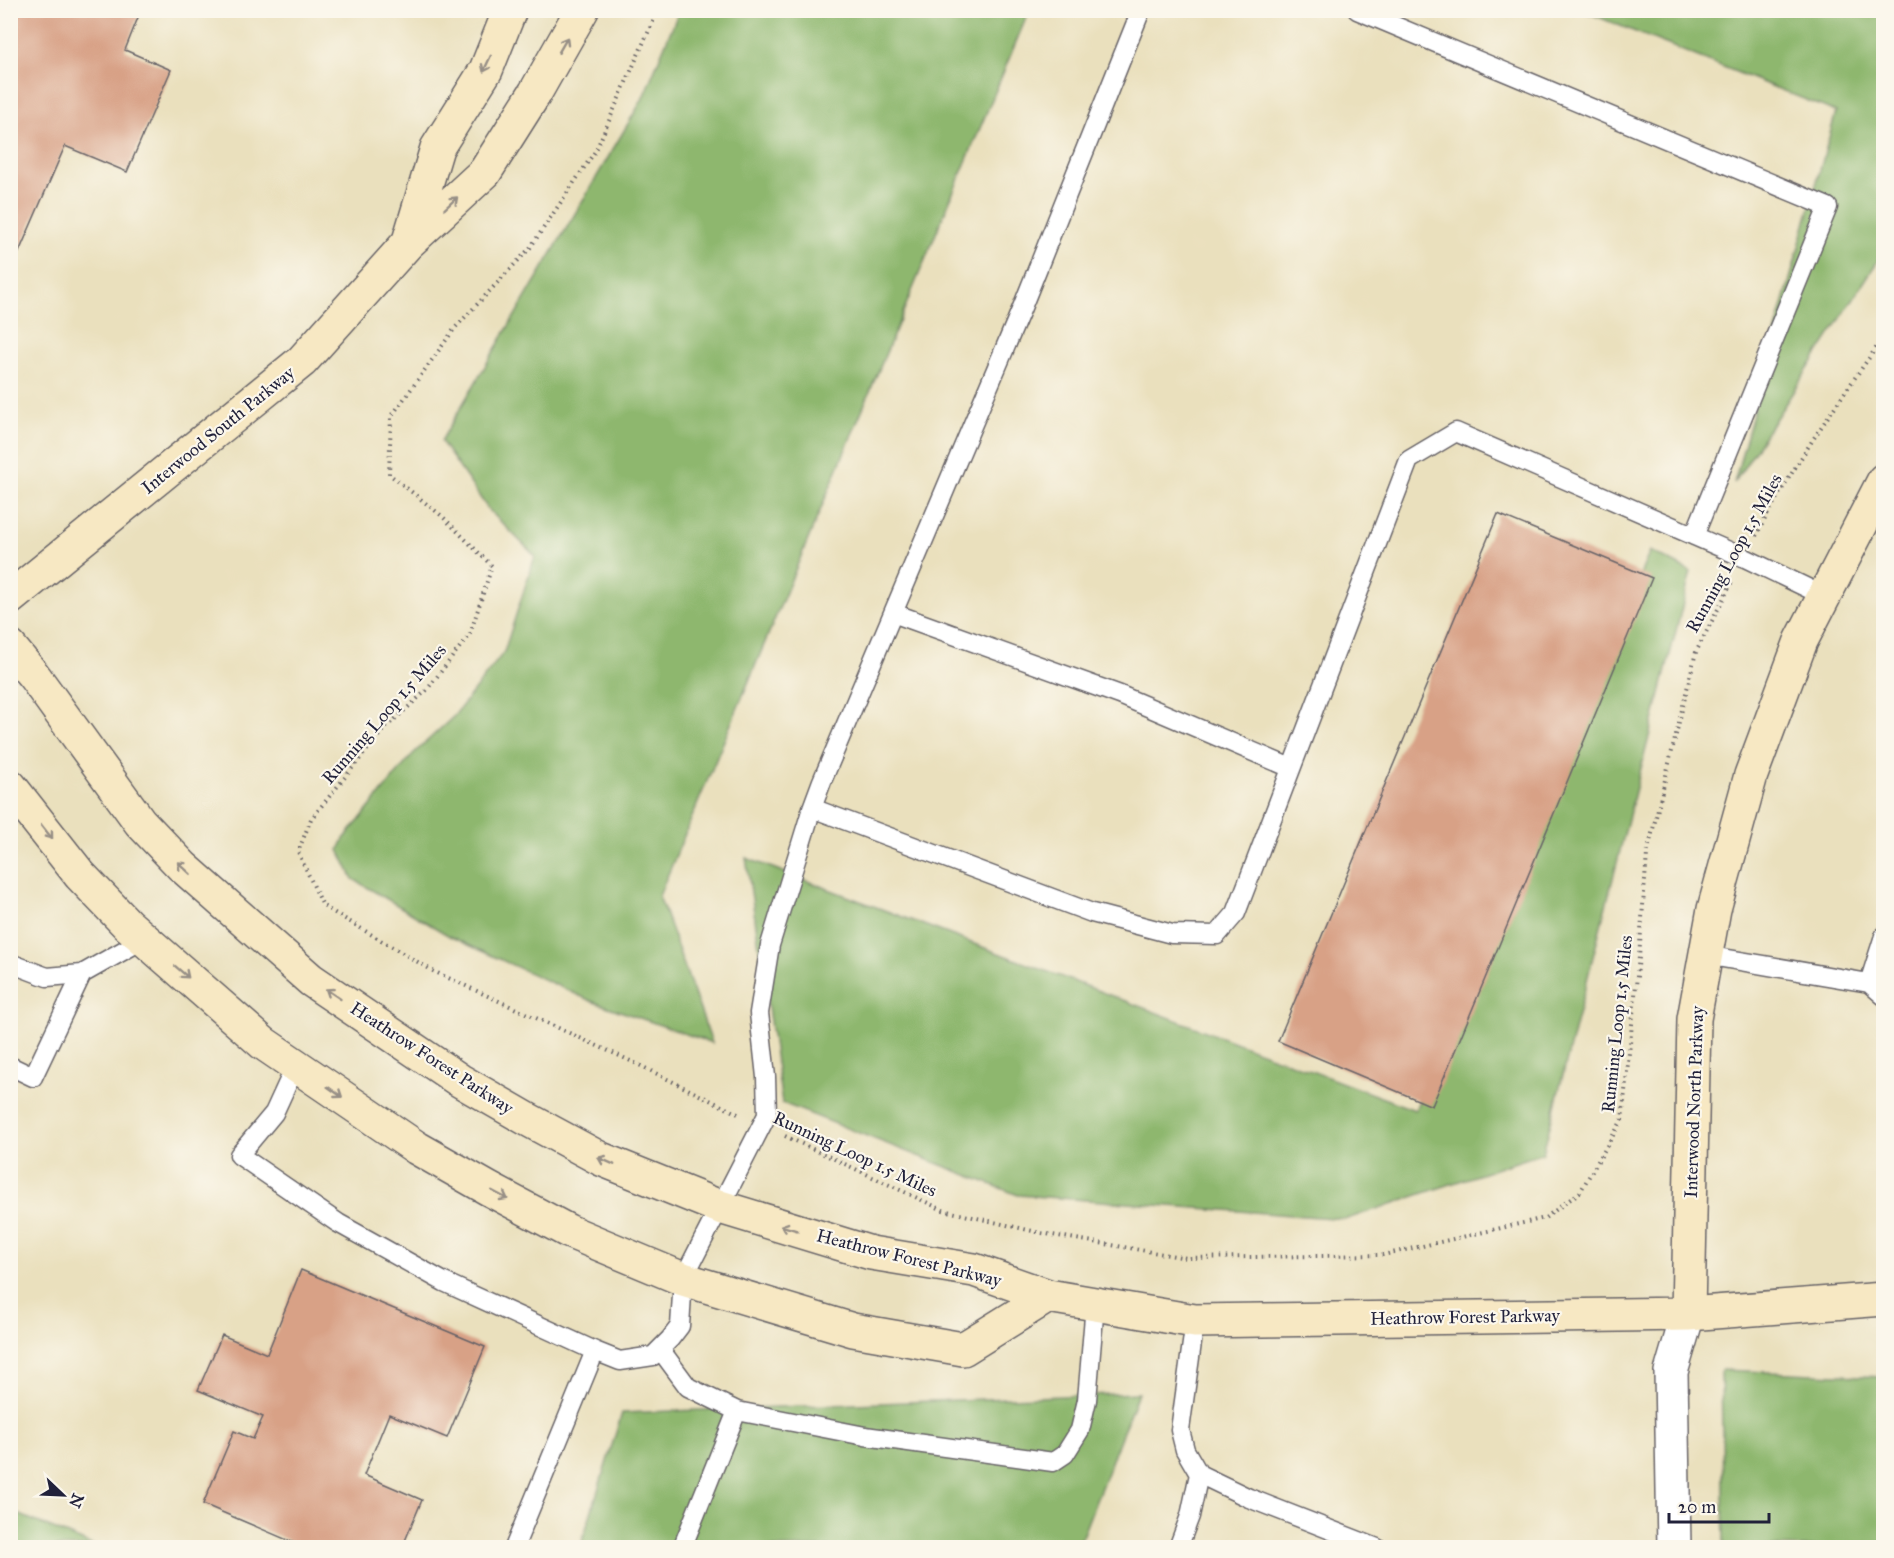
<svg xmlns="http://www.w3.org/2000/svg" width="1894" height="1558" font-family="'IM FELL Great Primer',serif">
  <rect width="100%" height="100%" fill="#fbf7ec"/>
  <filter id="ink" filterUnits="userSpaceOnUse"><feTurbulence type="fractalNoise" baseFrequency=".0167" numOctaves="2"/><feDisplacementMap in="SourceGraphic" scale="12" xChannelSelector="R" yChannelSelector="G"/><feConvolveMatrix kernelMatrix="1 2 1 2 8 2 1 2 1" color-interpolation-filters="sRGB"/></filter>
  <filter id="wash" filterUnits="userSpaceOnUse"><feTurbulence type="fractalNoise" baseFrequency=".008" numOctaves="4" result="noise"/><feDisplacementMap in="SourceGraphic" scale="24" xChannelSelector="R" yChannelSelector="G"/><feGaussianBlur stdDeviation="1.35" result="paint"/><feColorMatrix in="noise" values="0 0 0 0 0 0 0 0 0 0 0 0 0 0 0 0 0 1.4 0 .05"/><feComposite in="paint" operator="in"/></filter>
  <g filter="url(#wash)">
    <rect width="100%" height="100%" fill="#eae0bd"/>
    <path fill="#8eb76e" stroke="#586c54" stroke-width="1.5" d="M679 11H1029L659 896 712 1043 591 1001 451 937 353 879 339 850 344 839 413 754 454 716 504 652 535 556 488 509 441 441 642 100Z
      M1583 11H1883V253L1734 483 1836 112Z
      M1650 551 1691 572 1543 1153 1347 1219 1018 1195 782 1103 746 858 1415 1110Z
      M1721 1370 1883 1377V1547H1724Z
      M1138 1393 1078 1547 580 1548 622 1413Z
      M11 1511 96 1547H11Z"/>
    <g id="blocks">
      <path fill="#d8a186" d="M10 10H141L125 50 171 70 127 172 65 146 19 252 10 249Z
        M1498 514 1652 578 1432 1106 1278 1041Z
        M301 1270 485 1347 447 1438 389 1414 364 1475 422 1500 402 1548H306L203 1504 234 1431 253 1439 263 1417 198 1390 222 1335 267 1354Z"/>
    </g>
  </g>
  <g filter="url(#ink)">
    <use href="#blocks" fill-opacity="0" stroke="#686468" stroke-width="1.5"/>
    <g fill="none" stroke-linecap="round" stroke-linejoin="round">
      <g stroke="#686468" stroke-width="21">
        <path id="lane" d="M1141 10 1021 310 822 781 812 808 1092 913 1172 934 1217 935 1236 913 1409 460 1456 432 1745 558 1824 596
          M1357 10 1828 207 1694 536
          M893 613 1120 695 1291 768
          M1884 936 1869 983 1884 996
          M1705 955 1869 983
          M10 963 47 977 82 974 144 939
          M296 1065 274 1113 239 1155 338 1223 444 1282 595 1351 620 1361 653 1356 670 1339 680 1326 683 1279 767 1115 766 1077 759 1013 770 945 812 808
          M10 1066 33 1077 82 974
          M1195 1321 1180 1430 1185 1450 1199 1474 1249 1498 1377 1548
          M660 1349 688 1387 737 1411 682 1548
          M737 1411 865 1436 1053 1462 1065 1454 1080 1430 1087 1400 1095 1304
          M514 1548 595 1351
          M1178 1548 1190 1516 1199 1474"/>
      </g>
      <g stroke="#686468" stroke-width="36">
        <path id="street" d="M1674 1548 1671 1372 1688 1314"/>
      </g>
      <g stroke="#686468" stroke-width="36">
        <path id="secondary" d="M409 241 437 148 486 70 510 10
          M10 598 302 361 408 243 485 172 535 93 582 10
          M10 647 34 676 140 822 182 866 311 980 459 1080 527 1119 601 1159 720 1207 871 1253 974 1270 1048 1296 1195 1321 1688 1314 1884 1299
          M10 786 80 875 127 924 263 1043 417 1148 489 1189 568 1231 683 1279 853 1330 963 1349 1048 1296
          M1688 1314 1694 1019 1714 909 1751 775 1801 641 1884 480"/>
      </g>
      <path stroke="#686468" stroke-width="4" stroke-dasharray="1.5 4.5" stroke-linecap="butt" d="M658 10 596 150 530 248 455 328 391 417 389 474 442 516 492 566 470 634 426 691 385 728 311 819 298 852 323 906 433 971 635 1063 738 1114
        M1756 536C1792 467 1838 401 1884 337
        M785 1136 943 1210 1041 1233 1187 1258 1383 1255 1545 1218 1580 1192 1622 1120 1639 957 1647 854 1696 652 1733 580"/>
      <use href="#lane" stroke="#fff" stroke-width="18"/>
      <use href="#street" stroke="#fff" stroke-width="33"/>
      <use href="#secondary" stroke="#f7e8c3" stroke-width="33"/>
    </g>
    <defs><path id="oneway-shaft" d="M-6 0H5M1.5-3L5.5 0L1.5 3" fill="none" stroke-width="1.6" stroke-linecap="round" stroke-linejoin="round" transform="scale(1.5)"/></defs>
    <g stroke="#978f86">
      <use href="#oneway-shaft" transform="translate(563 45) rotate(-60)"/>
      <use href="#oneway-shaft" transform="translate(487 64) rotate(115)"/>
      <use href="#oneway-shaft" transform="translate(451 203) rotate(-43)"/>
      <use href="#oneway-shaft" transform="translate(47 832) rotate(52)"/>
      <use href="#oneway-shaft" transform="translate(184 868) rotate(-137)"/>
      <use href="#oneway-shaft" transform="translate(182 972) rotate(41)"/>
      <use href="#oneway-shaft" transform="translate(333 994) rotate(-146)"/>
      <use href="#oneway-shaft" transform="translate(335 1092) rotate(35)"/>
      <use href="#oneway-shaft" transform="translate(606 1161) rotate(-156)"/>
      <use href="#oneway-shaft" transform="translate(500 1195) rotate(28)"/>
      <use href="#oneway-shaft" transform="translate(789 1228) rotate(-163)"/>
    </g>
  </g>
  <g text-anchor="middle" dominant-baseline="central" stroke-width="4.5" stroke-linejoin="round" paint-order="stroke">
    <g font-size="18" fill="#22223b" stroke="#fbf7ec">
      <text transform="translate(218 430) rotate(-39)">Interwood South Parkway</text>
      <text transform="translate(1734 553) rotate(-61)">Running Loop 1.5 Miles</text>
      <text transform="translate(384 714) rotate(-49)">Running Loop 1.5 Miles</text>
      <text transform="translate(1617 1024) rotate(-84)">Running Loop 1.5 Miles</text>
      <text transform="translate(432 1058) rotate(33)">Heathrow Forest Parkway</text>
      <text transform="translate(1694 1102) rotate(-88)">Interwood North Parkway</text>
      <text transform="translate(855 1154) rotate(25)">Running Loop 1.5 Miles</text>
      <text transform="translate(909 1258) rotate(14)">Heathrow Forest Parkway</text>
      <text transform="translate(1465 1317) rotate(-1)">Heathrow Forest Parkway</text>
    </g>
  </g>
  <rect width="1894" height="1558" fill="none" stroke="#fbf7ec" stroke-width="36"/>
  <g transform="translate(63 1495) rotate(113)" stroke="#fbf7ec" stroke-width="4.5" paint-order="stroke">
  <path d="M0-4.5L10 22L0 15L-10 22Z" fill="#22223b"/>
  <text y="-9" font-size="16" font-weight="bold" text-anchor="middle" fill="#22223b">N</text>
  </g>
  <path d="M1669 1513v9h100v-9" fill="none" stroke="#22223b" stroke-width="3"/>
  <text x="1678" y="1513" font-size="18" fill="#22223b" stroke="#fbf7ec" stroke-width="4.5" paint-order="stroke">20 m</text>
</svg>
